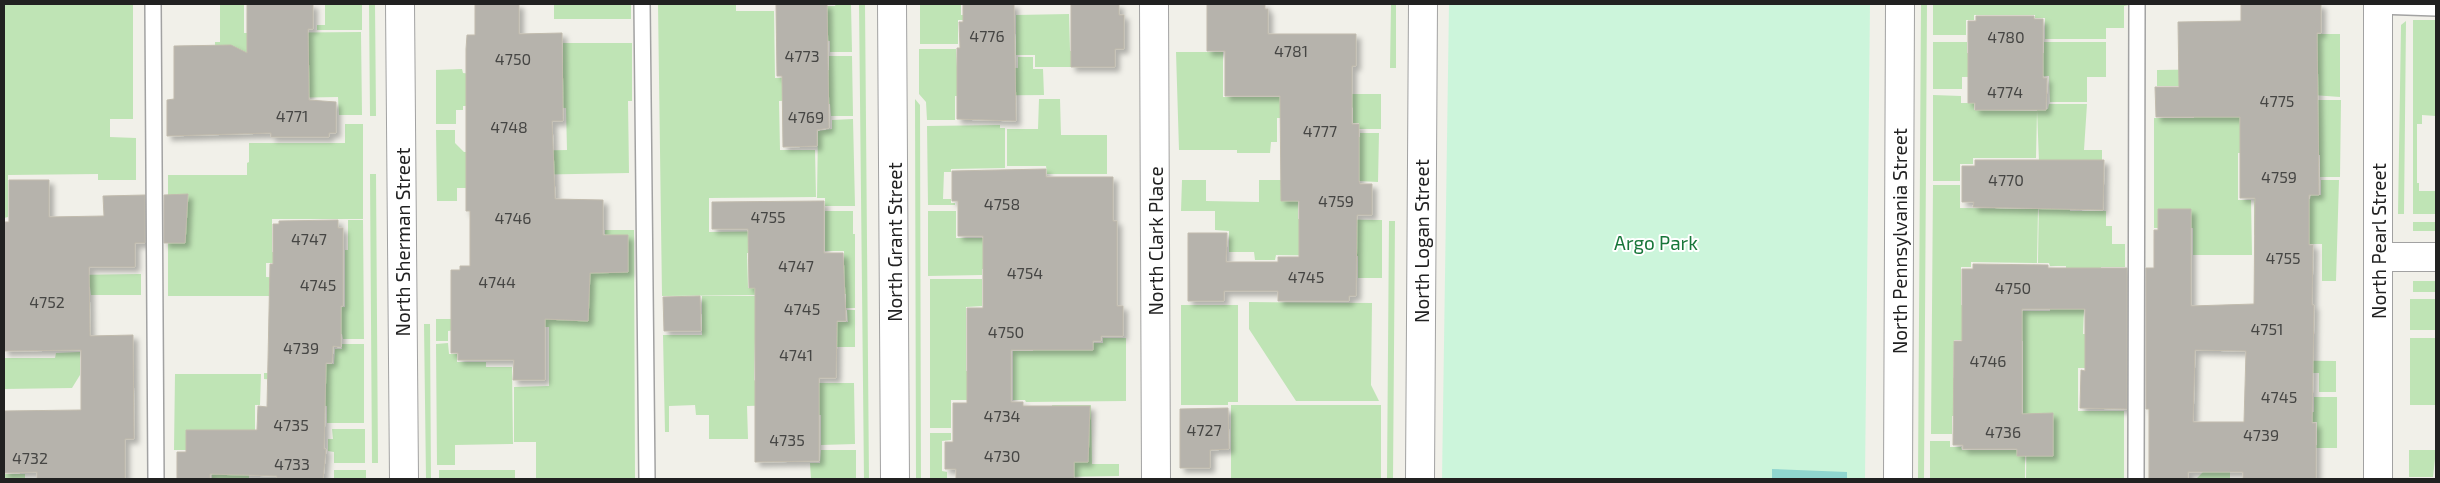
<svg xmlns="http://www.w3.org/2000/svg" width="2440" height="483" font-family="'Exo 2',sans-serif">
  <defs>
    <filter id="shadow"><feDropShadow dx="4.5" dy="4.5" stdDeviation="2.5" flood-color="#0004"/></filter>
  </defs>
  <rect width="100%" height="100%" fill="#f1f0e9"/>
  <path fill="#bfe4b5" d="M4 4H133V119H110V137L136 138V180H98V174L8 175V217L4 218Z
    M220 4H244V33L361 32 362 115H339L338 97 216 99 215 42H220Z
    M325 4H362V30H317V25H325Z
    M369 4H375L376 116H370Z
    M554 4H631V19H554Z
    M658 4H736V11H774L775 78 818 77 819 100 779 101 780 150H815L816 197 709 198V232L777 231 824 252 747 253 748 288H757V295L662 296Z
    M836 4H851L852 52H830V41L823 40V33H776V11H823L827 6H835Z
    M859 4H865L869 479H864Z
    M920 4H961V15H970V20H958V44H920Z
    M1391 4H1396V68H1390Z
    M1921 4H1927L1924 479H1918Z
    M1933 4H2129V5L2124 6V28H2106V39H2045V18H2035V15H1974V20H1966V35H1933Z
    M1069 14 1070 51H1079V67H1035V55H1016V15Z
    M2413 20H2436V116L2422 115V124H2417V183H2419V191H2436V214H2413Z
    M2406 21 2404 214H2398L2401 25Z
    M2225 34H2340V97L2195 86H2157V70L2225 69Z
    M1933 42H1967V53H2044V42H2106V77H2087V102H2050L2049 76 1962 77V89H1933Z
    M563 43H632V101H628L629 173 468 176 467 188H457V201H437L436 130H455V143L464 152 567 150 566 108 537 107 536 105 463 106V110H456V124H436V70L462 69 463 73 563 84Z
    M919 49H956L957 68H1018V57H1033V69H1043L1044 95 955 96V120H927L926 102 919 94Z
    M1176 52H1223V97H1292V118H1277V142H1271L1270 153H1237V150H1179Z
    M829 56H852L853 116H831L830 104H822L825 71 829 70Z
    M1336 94H1381V129H1359V123H1353V108Z
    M1933 95 1961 96V103H1974V110L2037 111 2036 158H1973V164H1960V181H1933Z
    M915 99 920 105 921 479H916Z
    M1039 99H1060L1061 135H1107V174H1047L1046 166H1007V129H1038Z
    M2318 100H2341L2340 177H2320V155H2311L2318 114Z
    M2049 104H2087L2084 150H2102V176L2039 162 2037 109H2048Z
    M2194 109H2244L2308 152 2238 153V200H2251L2252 255H2193V228H2154V118H2194Z
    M853 119 855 206H825V198H817L818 131 832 129V120Z
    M345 124H363V219H272V252L290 253V263H266V277L291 278V296H168V175H247V163L249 162V143H345Z
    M1000 125V128H1005V168L951 169V172H944L943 199H951V203H955V205H928L927 126Z
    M1360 133H1379L1378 182 1339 180 1353 137H1360Z
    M370 174H376L378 463H372Z
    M1182 180H1206V201L1259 202V180H1298V219L1382 220V278H1358V256L1276 255 1275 260H1255L1254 252H1229V231L1215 230V211H1181Z
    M2321 180H2339L2336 281H2322V244H2306L2305 235H2254V199H2310L2311 195H2321Z
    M2070 181V211H2106V226H2112V244H2125V267H2101L2100 288 2066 269V266H2050L2049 263H2038L2039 195Z
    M1933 185H1960V208L2038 209 2037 263 1971 262V267H1961V305L1971 306 2013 340H1954L1953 378 2022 379 1960 416H1952V434H1931Z
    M825 211H853V234H855V308H846V294H835L796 278H844V251H825Z
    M928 211H956V238H989V269H982V275L928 276Z
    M348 220H363L364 339H343L342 334H313V308L345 307V250H348Z
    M1389 221H1395L1393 479H1387Z
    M2413 222H2436V231H2413Z
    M605 230H634L635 479H536V442H514V387L549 386V327H543V295L605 245Z
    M141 274V295H91L90 287 74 288V275Z
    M930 279H982V306L966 307V371H1011V400H951V428H930Z
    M2413 281H2436V292H2413Z
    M702 296H756L754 380 782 397V405L747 406 748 439H709V415H696L695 405 669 406V432H665L663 335H702Z
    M2410 299H2436V330H2410Z
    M1249 302 1372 303 1371 385 1379 401H1296L1249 329Z
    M1181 305H1238V402H1228V405H1181Z
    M2050 308H2084L2083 334 2124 335V368H2078V411H2124V479H2026L2027 414H2023V341H2015V311H2050Z
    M847 310H855V347H837L836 322H848Z
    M436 319H542L448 331V341H436Z
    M424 324H430L431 479H426Z
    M1103 338H1126V401L1026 402 1025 400H1013V351H1033V343H1103Z
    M2410 338H2436V405H2410Z
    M448 343 449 354H457V362H486V367H512L513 444 455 445V465H437L436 344Z
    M342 344H364V423H327V406H278V380L264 379V373H270V364H334L335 349H342Z
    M80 352V375L72 388 4 389V358H55L56 353Z
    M2252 360 2336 361V392H2319V373H2252Z
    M175 374H261L260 405H255V450H174Z
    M802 383H854L855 444 821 445V415H817Z
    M2314 397H2337V448H2312V445H2317V422H2312V415H2305V412H2314Z
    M1052 405H1091L1092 464H1119V476L1060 477 1052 428Z
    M1231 405H1381V479H1231Z
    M332 429H365V463H334V452L328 451V439H333Z
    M930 433H951V440L942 441V471L947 472V479H930Z
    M1930 441H1950V447H1961L1962 450H2025V479H1930Z
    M821 450H856V479H811L810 463H820Z
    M2409 450H2436L2433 477H2409Z
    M2203 458H2230V479H2196L2203 472Z
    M334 470H366V479H334Z
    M439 470H515V479H439Z
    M4 474H25V479H4Z
    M212 474H249V479H212Z"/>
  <path fill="#ccf5db" d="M1449 4H1870L1865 479H1442Z"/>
  <path fill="#90d6cf" d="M1772 469 1847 472V479H1772Z"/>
  <path fill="#b6b3ac" stroke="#c1bbad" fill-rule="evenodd" filter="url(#shadow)" d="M247 4H313V29H308L309 100 336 102V133H329V137H271V133L167 136V100L174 99V46L231 45 247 53Z
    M475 4H519V34L562 33 563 121H552L555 199 603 200V235H628V272L590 273 588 321 545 319V380H513L514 360H458V353H451V270H460V266H470V211H466V49L467 35H475Z
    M776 4H827L829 128 817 130V146L783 147 782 76H777Z
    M963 4H1014L1016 121 957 119V48H960L959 22H963Z
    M1071 4H1119V15H1124V49H1115V67H1071Z
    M1207 4H1265V9H1268V34H1356V66H1352V124H1359V181L1360 184H1372V215H1357L1356 296H1349V301H1278V291H1224V301H1188V233H1227L1226 262H1278V257H1299V201H1281L1280 96H1225V51H1207Z
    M2241 4H2321V33H2317L2319 195H2309V245H2313L2312 305H2314L2312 423H2316V479H2243V472H2188V479H2149V409H2146V268H2154V230H2158V209H2191V306L2254 304 2255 198H2240V117H2156L2155 87H2179L2178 22 2241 21ZM2195 350 2246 351 2244 422H2193Z
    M1976 16H2034V19H2043V78H2047L2046 110H1975V103H1968V21H1976Z
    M1975 160H2104L2103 210 1973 207 1974 202H1962V166H1975Z
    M1046 169V177H1113V221H1117V306H1123V336H1101V341H1093V350H1011V402H1023V406H1090L1088 462H1074V479H956V469H945V442H953V403H967V308H983V236H958V201H952V171Z
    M9 180H49V217L104 216 103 196 145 195V243H135V267H89L90 336 133 335 134 439H125V479H37V472L4 473V411L81 410V350L4 351V222H9Z
    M188 194 185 243H164V195Z
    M824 201V253H843L846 321H837L836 378H819V461L755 462V288H749L748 229H712V202Z
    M338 220V228H343V306H341V347L333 346 332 363H326L324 449H326L323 479H276L277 476 210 474V479H177V452H186V430H257L258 406 267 407 270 264H273V224H279V221Z
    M1973 264 2048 265V268H2127V409L2080 408 2081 370 2085 371V309H2022V414L2053 413V456H2017V449H1963V445H1953L1954 341H1962V269H1973Z
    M700 296 701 331H664L663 297Z
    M1228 408 1229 449 1210 450V468H1180V409Z"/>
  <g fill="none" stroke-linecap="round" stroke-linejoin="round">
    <g stroke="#a2a2a2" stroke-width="18">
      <path id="lane" d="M153 4 156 479
        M642 4 647 479
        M2378 6 2436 8
        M2136 479 2137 4"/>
    </g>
    <g stroke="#a2a2a2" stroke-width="30">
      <path id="street" d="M400 4 404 479
        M892 4 895 479
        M1154 4 1156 479
        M2378 4V479
        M2378 257H2436
        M1420 479 1423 4
        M1898 479 1900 4"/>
    </g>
    <use href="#lane" stroke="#fff" stroke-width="15"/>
    <use href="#street" stroke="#fff" stroke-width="28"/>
  </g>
  <g text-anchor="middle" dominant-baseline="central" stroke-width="4" stroke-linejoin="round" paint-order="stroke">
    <g font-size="16" fill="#464644">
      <text x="987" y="35">4776</text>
      <text x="2006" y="36">4780</text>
      <text x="1291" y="50">4781</text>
      <text x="802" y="55">4773</text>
      <text x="513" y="58">4750</text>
      <text x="2005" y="91">4774</text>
      <text x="2277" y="100">4775</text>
      <text x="292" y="115">4771</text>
      <text x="806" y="116">4769</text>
      <text x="509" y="126">4748</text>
      <text x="1320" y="130">4777</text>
      <text x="2279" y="176">4759</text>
      <text x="2006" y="179">4770</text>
      <text x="1336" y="200">4759</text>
      <text x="1002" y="203">4758</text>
      <text x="768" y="216">4755</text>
      <text x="513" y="217">4746</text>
      <text x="309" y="238">4747</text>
      <text x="2283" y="257">4755</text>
      <text x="796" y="265">4747</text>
      <text x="1025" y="272">4754</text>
      <text x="1306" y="276">4745</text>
      <text x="497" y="281">4744</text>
      <text x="318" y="284">4745</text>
      <text x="2013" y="287">4750</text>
      <text x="47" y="301">4752</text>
      <text x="802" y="308">4745</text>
      <text x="2267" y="328">4751</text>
      <text x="1006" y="331">4750</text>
      <text x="301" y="347">4739</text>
      <text x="796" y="354">4741</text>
      <text x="1988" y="360">4746</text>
      <text x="2279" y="396">4745</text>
      <text x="1002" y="415">4734</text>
      <text x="291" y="424">4735</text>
      <text x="1204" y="429">4727</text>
      <text x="2003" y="431">4736</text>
      <text x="2261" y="434">4739</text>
      <text x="787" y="439">4735</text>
      <text x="1002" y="455">4730</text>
      <text x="30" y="457">4732</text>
      <text x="292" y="463">4733</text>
    </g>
    <g font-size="19" fill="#212121" stroke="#fff">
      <text transform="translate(1155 241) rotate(-90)">North Clark Place</text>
      <text transform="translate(1421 241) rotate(-90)">North Logan Street</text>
      <text transform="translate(1899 241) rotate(-90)">North Pennsylvania Street</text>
      <text transform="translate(2378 241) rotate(-90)">North Pearl Street</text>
      <text transform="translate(402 242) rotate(-90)">North Sherman Street</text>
      <text transform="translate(894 242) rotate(-90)">North Grant Street</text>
    </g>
    <g font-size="19" fill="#18763a" stroke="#fff">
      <text x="1656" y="242">Argo Park</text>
    </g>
  </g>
  <rect width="2440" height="483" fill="none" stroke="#212121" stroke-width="10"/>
</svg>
